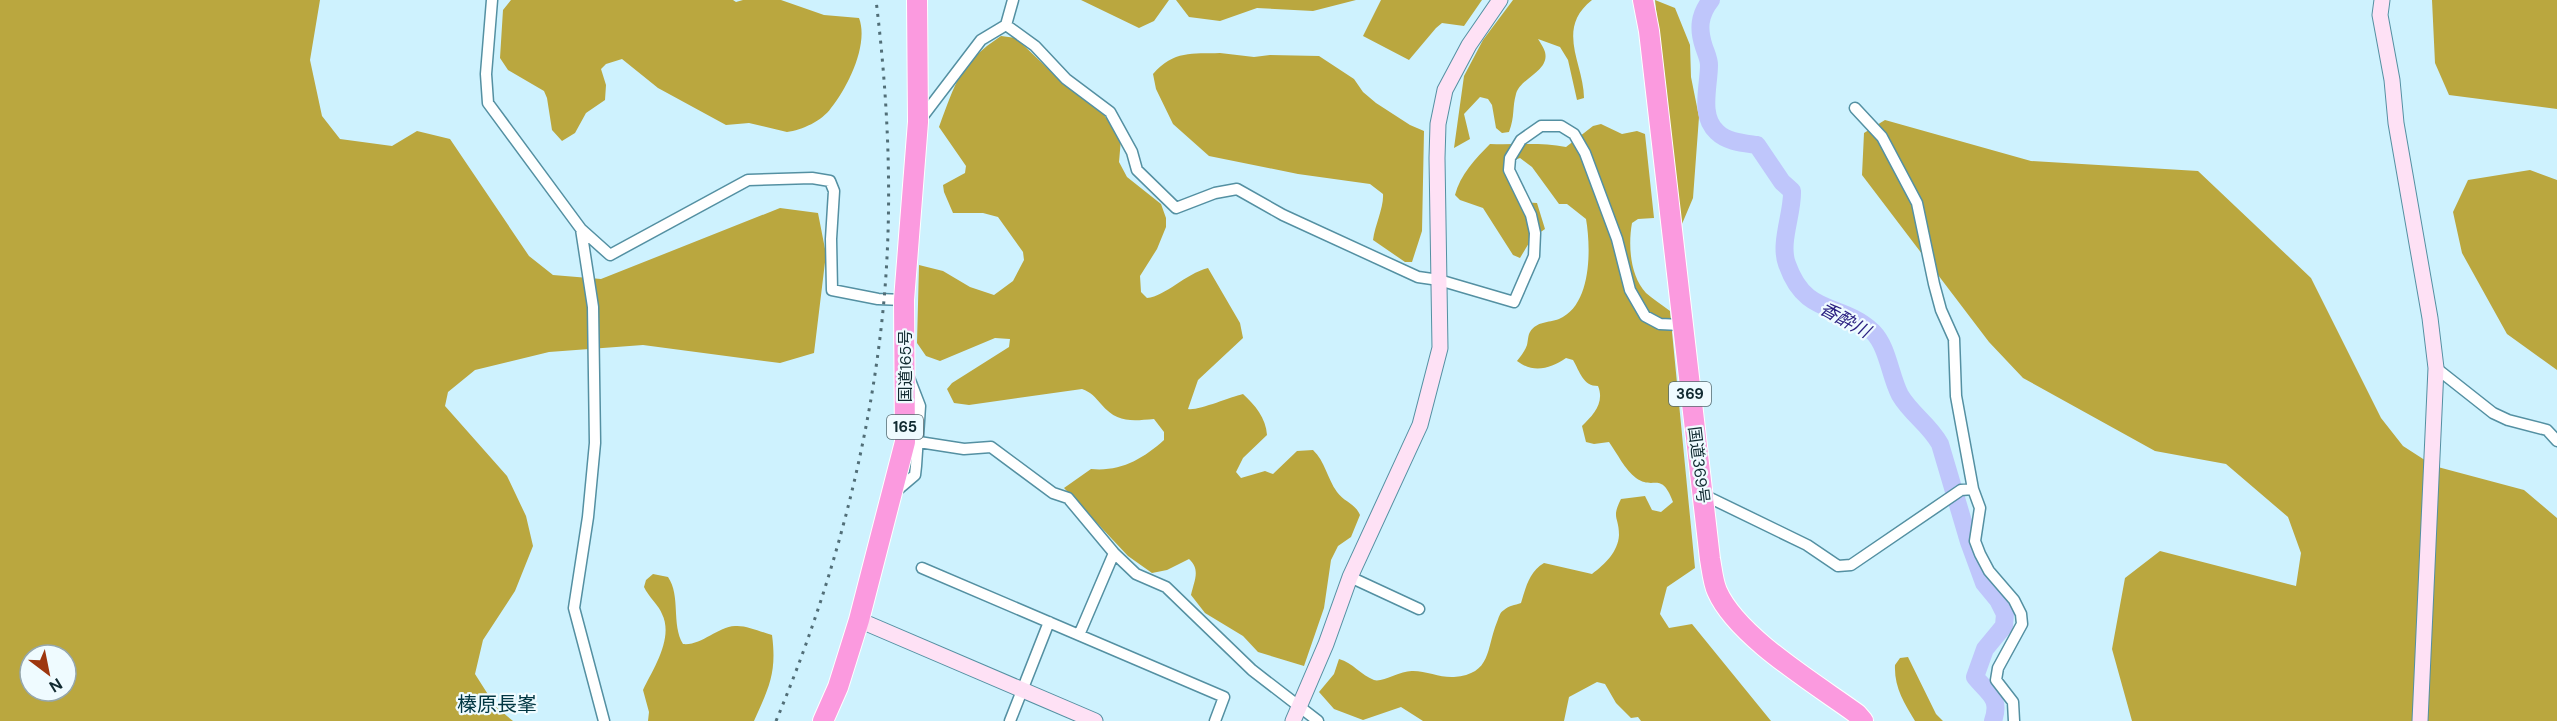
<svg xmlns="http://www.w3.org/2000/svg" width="2557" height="721" font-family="'DM Sans','Noto Sans JP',sans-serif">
  <rect width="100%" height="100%" fill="#cef2fe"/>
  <path fill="#baa73f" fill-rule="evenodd" d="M0 0H320L310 60 322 116 340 139 392 146 417 131 450 139 529 256 553 275 601 279 780 208 818 213 826 254 814 353 780 363 643 345 549 352 475 370 448 392 445 406 507 476 526 516 533 546 515 591 483 640 475 674 496 707 513 721H0ZM30 655H66V691H30Z
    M511 0H733L736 2 743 0H781L824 15 859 18C869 44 848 87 831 108 822 121 802 130 787 132L749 123 726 125 658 88 622 59 606 64 601 69 606 85 605 100 586 113 575 133 562 141 552 130 547 98 544 91 508 70 500 58 503 10Z
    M1081 0H1169L1154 21 1139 28Z
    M1176 0H1356L1313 11 1257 8 1220 21 1189 17Z
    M1381 0H1482L1464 26 1442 23 1436 28 1409 60 1363 36Z
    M1513 0H1592C1555 29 1584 64 1584 98L1577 100 1568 60 1560 47 1538 39C1540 42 1544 48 1545 52 1550 71 1520 78 1516 94 1512 108 1515 116 1509 132L1502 133 1496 128 1492 105 1488 99 1480 97 1464 114 1470 139 1454 148 1464 76 1483 40Z
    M1655 0 1675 8 1690 45 1691 77 1699 117 1693 198 1679 231Z
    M2432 0H2557V109L2449 95 2435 63Z
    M1001 36 1016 38 1065 85 1104 115 1121 139 1119 162 1127 177 1161 204 1166 218V227L1157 249 1140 276 1141 292 1147 298C1166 296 1185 274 1208 268L1240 323 1243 338 1198 380 1188 409C1198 411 1230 397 1243 394 1255 405 1266 418 1267 435L1243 458 1236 472 1241 478 1265 471 1273 474 1297 451 1313 450C1325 461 1327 478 1337 492 1344 502 1355 503 1360 515L1351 537 1338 546 1331 560 1324 608 1304 666 1258 652 1243 636 1205 613 1191 595C1194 581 1201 570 1189 559L1167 570 1152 573 1128 556 1064 488 1091 469C1120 472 1143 459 1164 440V432L1154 419C1131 421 1117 423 1101 404 1095 397 1091 392 1082 389L969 405 954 403 947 389 952 383 1009 347 1010 339 995 338 940 361 926 356 917 343 919 265 943 271 970 287 994 295 1013 281 1024 260 1023 252 998 217 983 213H953L944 192 943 185 965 173 966 166 939 127C956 82 959 64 1001 36Z
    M1220 53 1254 57 1270 55 1319 56 1354 79 1363 92 1376 103 1410 125 1424 131 1422 231 1412 262H1405L1373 240C1375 225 1384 207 1383 194L1370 184 1298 174 1209 156 1173 124 1156 89 1153 74C1174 50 1192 54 1220 53Z
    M1885 120 2031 161 2198 171 2311 278 2381 418 2403 446 2434 466 2524 490 2557 518V721H2132L2112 649 2125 578 2160 551 2296 586 2301 553 2288 517 2226 464 2155 451 2023 378 1989 342 1862 175 1864 133Z
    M1601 124 1622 134 1637 131 1645 134 1654 218 1638 219 1632 223C1628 245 1630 276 1646 293 1653 299 1662 305 1670 311L1695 568 1667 587 1660 614 1669 628 1692 624 1771 721H1641L1638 717 1631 718 1616 703 1605 684 1597 682 1569 697 1564 721H1423L1401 707 1363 720 1334 709 1319 692 1334 674 1339 659C1353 663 1361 675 1374 680 1382 683 1401 670 1413 671 1427 671 1441 678 1454 677 1492 674 1486 649 1497 622 1499 617 1500 612 1504 610 1508 606 1515 605 1521 603 1526 587 1529 572 1544 563L1592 574C1605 564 1618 552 1619 535 1619 516 1611 519 1621 499L1645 496 1652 510 1661 512 1673 502C1661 470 1654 491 1636 478 1625 470 1617 453 1609 442L1594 444 1586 442 1582 426C1593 415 1605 403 1598 386 1583 386 1580 372 1573 360L1566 358C1551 368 1534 374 1517 361 1521 356 1525 351 1527 345 1528 341 1528 335 1530 332 1537 321 1548 323 1559 319 1592 305 1591 248 1586 219L1567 204H1559L1532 167 1520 158 1503 164 1519 202 1537 203 1545 229 1532 238 1520 258 1513 255 1483 208 1460 200 1455 195C1460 175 1476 158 1490 144 1516 145 1541 142 1566 147L1593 126Z
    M2530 170 2557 180V370L2507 334 2462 253 2453 212 2468 180Z
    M653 574 668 577C681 596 671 624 683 644 701 646 717 627 735 626 746 625 761 632 772 635 777 673 769 687 754 721H648L649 712 643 690C653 669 674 638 662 614 660 607 648 596 644 587L646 580Z
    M1908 657 1936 714 1943 721H1915C1904 703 1894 687 1895 665L1900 658Z"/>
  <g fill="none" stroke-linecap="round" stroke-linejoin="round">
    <path stroke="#bfc6fb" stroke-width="18" d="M1711 0C1699 15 1698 29 1704 47 1706 53 1709 59 1709 65 1709 86 1699 116 1717 132 1727 142 1743 143 1757 145L1782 182 1792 191C1793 213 1779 243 1787 264 1806 318 1840 301 1873 332 1888 347 1890 376 1900 395 1911 414 1929 424 1940 444L1969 542 1984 583 1998 600 2005 614 2004 626 1985 649 1975 677C1989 694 2001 698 1993 721"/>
    <g stroke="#5490a2" stroke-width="13">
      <path id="street" d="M492 0 486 74 488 103 581 229 610 255 748 180 812 178 830 181 834 191 831 239 832 290 878 299 904 300
        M1006 25 1035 46 1066 79 1110 112 1132 152 1137 170 1176 208 1215 193 1237 189 1283 215 1418 277 1439 280 1514 302 1534 256 1535 233 1531 215 1509 170 1510 158 1521 140 1541 126H1561L1574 134 1585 153 1617 239 1630 290 1645 316 1660 324 1681 325
        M1855 108 1882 137 1917 203 1934 284 1941 310 1954 339 1956 396 1973 489
        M920 120 981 40 1006 25 1013 0
        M581 229 593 307 595 443 588 517 574 608 604 721
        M2436 368 2493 413 2508 420 2547 430 2557 441
        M919 442 964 449 991 447 1053 493 1068 498 1114 553 1136 574 1166 587 1252 670 1318 721
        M895 492 915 475 916 466 920 406 908 375
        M1702 494 1807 545 1838 566 1851 565 1961 490 1973 489 1980 508 1975 541 1980 554 1989 571 2014 600 2021 614 2022 624 1998 668 1996 680 2013 702 2014 721
        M922 568 1224 697 1215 721
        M1350 577 1419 609
        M1079 635 1114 553
        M1010 721 1049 622"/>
    </g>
    <g stroke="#5490a2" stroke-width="17">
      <path id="secondary" d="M2382 0 2380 15 2392 80 2396 123 2430 318 2436 368 2420 721
        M859 620 1095 721
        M1293 721 1326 644 1350 577 1420 425 1440 348 1437 158 1438 124 1445 90 1469 45 1500 0"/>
    </g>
    <g stroke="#fff" stroke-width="22">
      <path id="highway" d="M1643 0 1649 31 1710 559C1712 570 1713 582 1717 591 1737 637 1816 684 1857 714L1863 721
        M823 721 838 687 859 620 905 442 904 300 918 122 917 0"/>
    </g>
    <use href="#street" stroke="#fff" stroke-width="10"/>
    <use href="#secondary" stroke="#fee1f5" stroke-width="15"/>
    <use href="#highway" stroke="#fb9adf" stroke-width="20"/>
    <path stroke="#516e77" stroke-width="3" stroke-dasharray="3 6" stroke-linecap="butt" d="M776 721C832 588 871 443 884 300 893 200 888 99 876 0"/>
  </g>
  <g text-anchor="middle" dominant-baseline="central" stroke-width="4.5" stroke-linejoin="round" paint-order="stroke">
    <g fill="#effbff" stroke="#54696f" stroke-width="1.5">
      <rect x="1669" y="382" width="42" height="24" rx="4.5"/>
      <rect x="887" y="415" width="36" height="24" rx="4.5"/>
    </g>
    <g font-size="15" font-weight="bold" fill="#112a31">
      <text x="1690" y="394">369</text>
      <text x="905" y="427">165</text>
    </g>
    <g font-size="16" fill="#112a31" stroke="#effbff">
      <text transform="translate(905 366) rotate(-90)">国道165号</text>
      <text transform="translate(1699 465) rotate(83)">国道369号</text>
    </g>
    <g font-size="18" font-style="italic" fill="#2a1f80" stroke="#effbff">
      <text transform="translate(1845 320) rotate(29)">香酔川</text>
    </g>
    <g font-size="20" fill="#013642" stroke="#effbff">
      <text x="497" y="704">榛原長峯</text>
    </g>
  </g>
  <g transform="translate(48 673) rotate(148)"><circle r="28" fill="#effbff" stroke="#96a7ad" stroke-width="1.5"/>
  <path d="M0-4.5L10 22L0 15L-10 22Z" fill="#9d360f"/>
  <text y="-9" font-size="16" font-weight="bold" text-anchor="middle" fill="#112a31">N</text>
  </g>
</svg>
